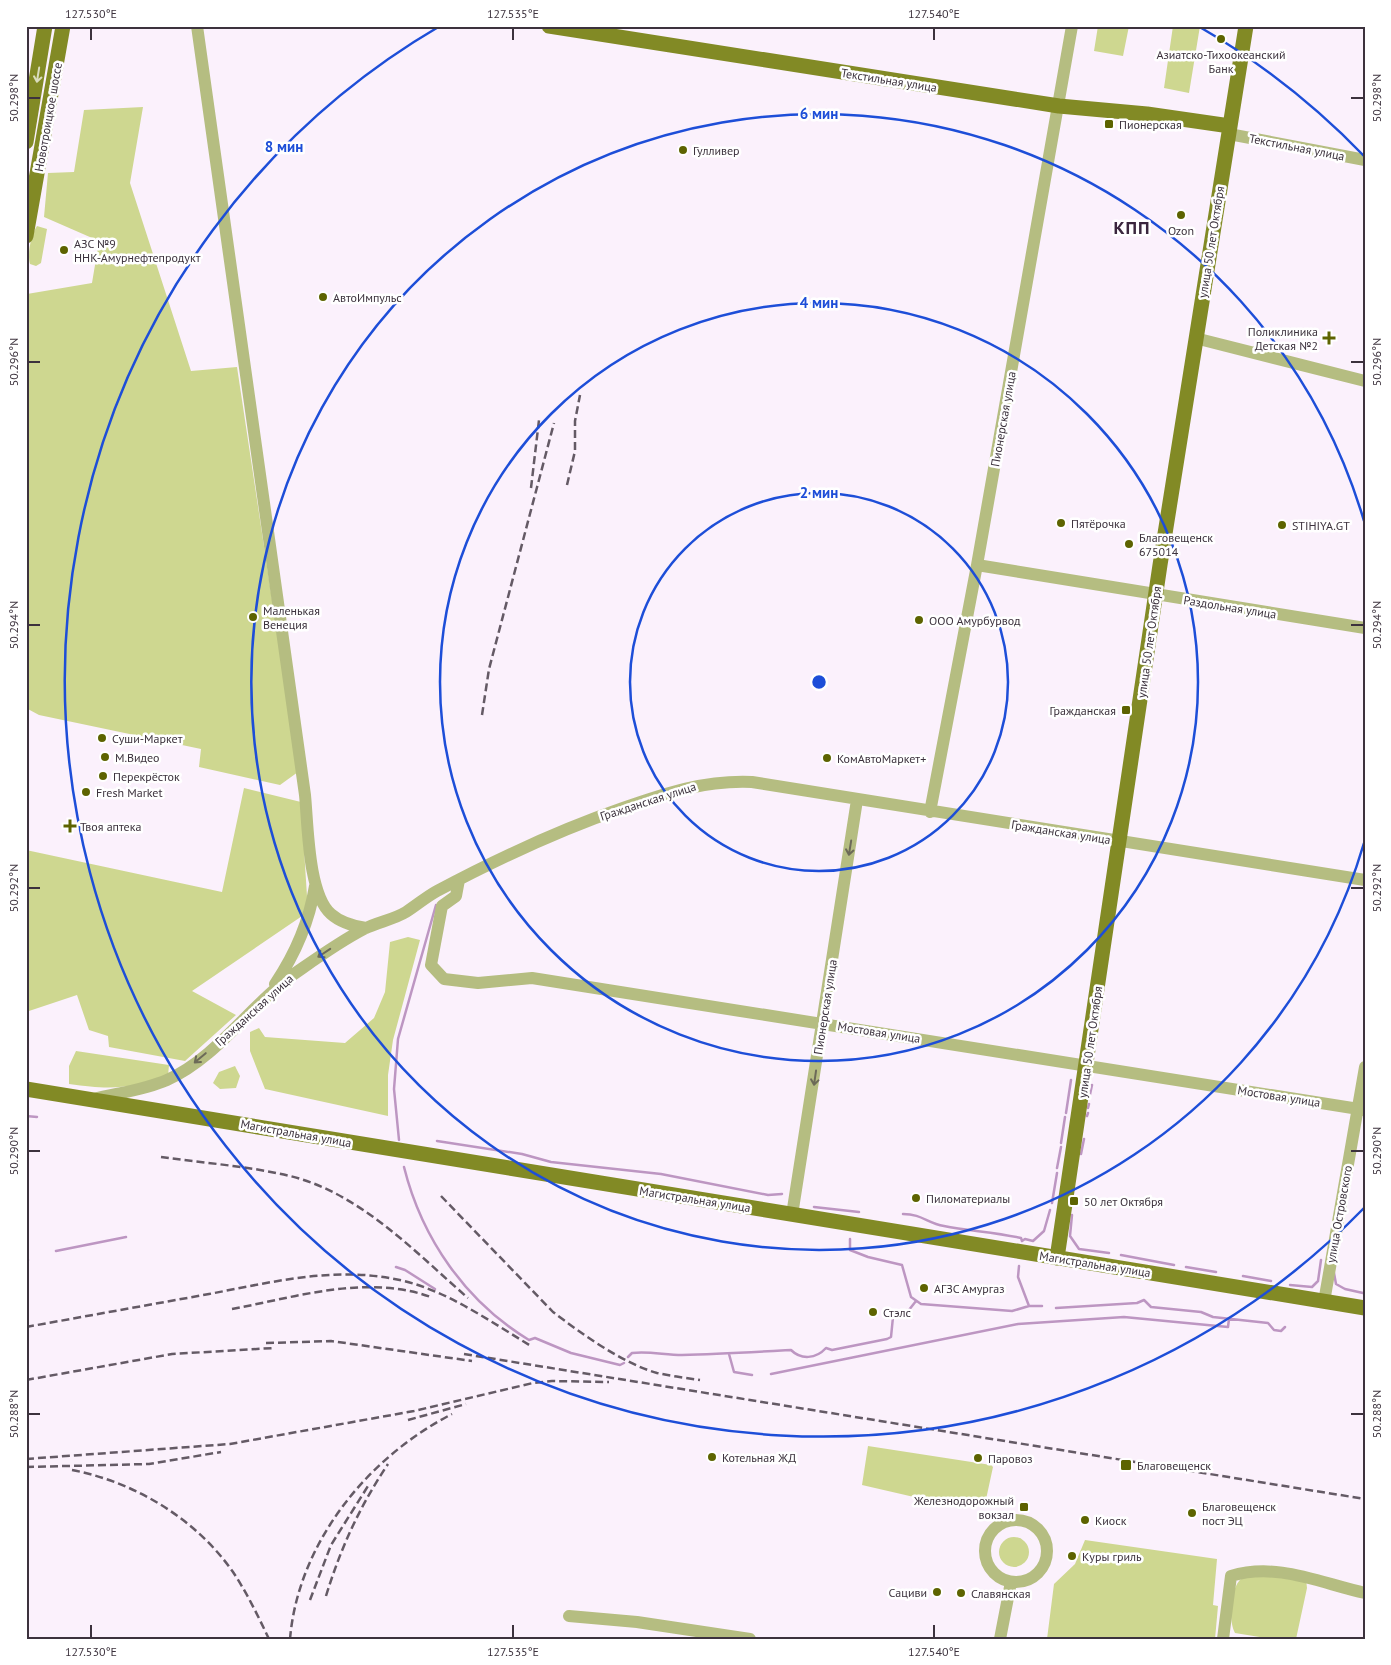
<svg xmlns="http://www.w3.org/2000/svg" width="1391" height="1665" font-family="'PT Sans',sans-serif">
  <rect width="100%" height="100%" fill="#fbf1fc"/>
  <path fill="#ced790" d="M1098 26H1129L1123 56 1094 51Z
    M1173 26H1200L1189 93 1164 88Z
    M143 107 130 183 191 371 237 367 298 772 280 785 199 767 201 749 39 715 26 708V299L27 294 92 283 99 241 44 217 48 173 74 172 84 110Z
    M37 226 47 229 41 263 36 266 30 264C27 254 31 235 37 226Z
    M244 788 301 802 308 912 192 991 236 1015 185 1061 109 1047 108 1036 89 1030 77 995 26 1012V850L222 892Z
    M408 937 420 940 393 1040 388 1075V1116L265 1089 250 1051V1032L259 1028 265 1037 345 1043 374 1018 385 992 390 942Z
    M76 1051 169 1065 168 1076C129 1089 110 1090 69 1084V1066Z
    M235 1066 240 1076 236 1088 220 1089 213 1083 219 1072Z
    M868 1446 991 1465 993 1467 985 1504 980 1506 927 1500 862 1485Z
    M999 1552a15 15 0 1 1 30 0a15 15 0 1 1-30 0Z
    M1085 1540 1217 1559 1213 1605 1218 1606 1215 1639H1047L1054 1584 1075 1564Z
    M1253 1574 1306 1579 1307 1588 1296 1639H1272L1235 1633C1228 1621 1230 1587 1242 1578 1245 1576 1250 1575 1253 1574Z"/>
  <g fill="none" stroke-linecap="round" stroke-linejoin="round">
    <path stroke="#bd96c2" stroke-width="2.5" d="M1089 1099 1092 1085
      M1088 1108 1089 1104
      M1066 1113 1071 1080
      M26 1116 37 1117
      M1087 1116 1088 1113
      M399 1140 394 1089 398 1039 436 905
      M437 1141 522 1154 551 1162 661 1174 768 1195 782 1194
      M1061 1143 1065 1117
      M1081 1154 1084 1139
      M404 1167C422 1239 466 1302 529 1340L535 1338 571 1353 620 1365 624 1363
      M1057 1168 1061 1147
      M1052 1203 1057 1173
      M814 1207 859 1212
      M903 1214C922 1214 927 1223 944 1226 969 1231 995 1232 1021 1238L1022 1241 1025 1239 1033 1241 1044 1231 1050 1210
      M1072 1215 1070 1236 1079 1249 1109 1253
      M850 1239V1250L868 1257 902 1265 911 1297 921 1304 1012 1311 1029 1306
      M56 1251 126 1237
      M1121 1255 1174 1265
      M26 1259 28 1260
      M1019 1266 1018 1277 1029 1306H1042
      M396 1267 405 1270 435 1289
      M1186 1267 1216 1272
      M1334 1273 1336 1284 1345 1289 1363 1293
      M1243 1276 1271 1281
      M1290 1285 1312 1287 1318 1281 1321 1260
      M1056 1308 1137 1303 1144 1300 1151 1307 1201 1312 1213 1317 1268 1323 1274 1330 1281 1331 1285 1327
      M729 1354 734 1372 752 1375
      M628 1357 632 1353C649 1351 665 1355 682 1355 718 1354 754 1352 791 1350 801 1360 816 1359 826 1348L832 1350 887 1339 891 1337 893 1317 905 1315 916 1301
      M771 1374 1018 1324 1124 1317 1228 1327 1229 1319"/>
    <path stroke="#b5bd81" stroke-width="12" d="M197 26 305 795C308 825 308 894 331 914 341 923 353 926 366 928
      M1229 134 1365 160
      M1195 338 1365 381
      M977 565 1365 628
      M930 812 977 565 1072 26
      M459 880 456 896 442 906 431 965 444 979 478 983 532 978 1365 1110
      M275 984C296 953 309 923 315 886
      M94 1099C118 1093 144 1090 167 1080 218 1057 250 1005 294 974 317 958 339 942 364 929 377 922 393 920 406 912 417 905 426 897 437 891 497 859 559 830 623 808 666 793 705 780 752 782L1365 880
      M792 1215 857 800
      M1324 1302 1365 1067
      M985 1551a31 31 0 1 1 62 0a31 31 0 1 1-62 0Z
      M569 1616 637 1622 750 1639
      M1000 1639 1011 1582
      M1223 1639 1231 1576C1277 1562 1320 1583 1365 1593"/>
    <path stroke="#828a25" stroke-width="15" d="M549 26 1059 106 1147 114 1230 126
      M26 142 45 26
      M26 236 63 26
      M26 1089 1365 1308
      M1057 1258 1160 565 1246 26"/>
    <path stroke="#645a65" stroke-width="2.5" stroke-dasharray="8 4" stroke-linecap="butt" d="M567 485 575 451V421L580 395
      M531 488 539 420
      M482 715 489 669 554 423
      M161 1157C203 1163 248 1166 290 1176 360 1193 415 1252 468 1298
      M441 1196 553 1312C582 1334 622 1363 657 1373 671 1376 686 1378 700 1380
      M232 1309C297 1297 366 1274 431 1297
      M26 1327C87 1316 148 1305 209 1294 273 1282 338 1265 404 1281 449 1292 491 1322 531 1346
      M266 1343 331 1341 472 1361
      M464 1354 1365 1499
      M26 1380 172 1354 274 1348
      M408 1420 466 1404
      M26 1459 230 1444 414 1411 533 1383 552 1381 609 1382
      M26 1467 149 1464 221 1452
      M72 1470C135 1482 196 1519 233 1572 247 1593 258 1616 269 1639
      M326 1596C341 1547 360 1506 388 1464
      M310 1600 331 1545 368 1486
      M290 1639C298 1543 368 1457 452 1414"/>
  </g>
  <defs><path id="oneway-shaft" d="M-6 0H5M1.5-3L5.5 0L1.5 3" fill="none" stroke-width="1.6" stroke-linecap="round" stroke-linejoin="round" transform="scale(1.25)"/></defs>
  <use stroke="#dadcbe" href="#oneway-shaft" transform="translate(38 75) rotate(99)"/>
  <g stroke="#6c6a58">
    <use href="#oneway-shaft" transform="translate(850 848) rotate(99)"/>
    <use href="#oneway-shaft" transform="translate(324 953) rotate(146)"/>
    <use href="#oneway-shaft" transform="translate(200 1058) rotate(140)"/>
    <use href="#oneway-shaft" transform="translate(815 1078) rotate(98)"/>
  </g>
  <path fill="none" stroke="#3c323d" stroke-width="2" d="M91 28V40M513 28V40M934 28V40M28 98H40M1351 98H1364M28 362H40M1351 362H1364M28 625H40M1351 625H1364M28 888H40M1351 888H1364M28 1151H40M1351 1151H1364M28 1414H40M1351 1414H1364M91 1625V1638M513 1625V1638M934 1625V1638"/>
  <g fill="none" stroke="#1d4ed8" stroke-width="2.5">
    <circle cx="819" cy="682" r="189"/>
    <circle cx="819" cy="682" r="379"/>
    <path d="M1364 843A568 568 0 1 1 1364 521"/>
    <path d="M1364 1208A757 757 0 1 1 440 26M1198 26A757 757 0 0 1 1364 156"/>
  </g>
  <g fill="#5d6300" stroke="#fff" stroke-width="2">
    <circle cx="1221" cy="39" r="5"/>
    <rect x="1104" y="119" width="10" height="10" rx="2.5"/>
    <circle cx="683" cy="150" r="5"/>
    <circle cx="1181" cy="215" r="5"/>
    <circle cx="64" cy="250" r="5"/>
    <circle cx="323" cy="297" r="5"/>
    <path d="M1326.5 330.5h5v5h5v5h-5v5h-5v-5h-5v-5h5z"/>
    <circle cx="1061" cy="523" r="5"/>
    <circle cx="1282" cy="525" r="5"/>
    <circle cx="1129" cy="544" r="5"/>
    <circle cx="253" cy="617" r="5"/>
    <circle cx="919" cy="620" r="5"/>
    <rect x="1121" y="705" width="10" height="10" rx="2.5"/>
    <circle cx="102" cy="738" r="5"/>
    <circle cx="105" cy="757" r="5"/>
    <circle cx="827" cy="758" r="5"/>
    <circle cx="103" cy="776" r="5"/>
    <circle cx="86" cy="792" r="5"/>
    <path d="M67.5 818.5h5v5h5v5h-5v5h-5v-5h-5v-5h5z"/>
    <circle cx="916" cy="1198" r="5"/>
    <rect x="1069" y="1196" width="10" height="10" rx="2.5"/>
    <circle cx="924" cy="1288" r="5"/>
    <circle cx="873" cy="1312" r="5"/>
    <circle cx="712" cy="1457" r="5"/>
    <circle cx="978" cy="1458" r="5"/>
    <rect x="1120" y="1459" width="12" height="12" rx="2.5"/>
    <rect x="1019" y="1502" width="10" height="10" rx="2.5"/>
    <circle cx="1192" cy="1513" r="5"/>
    <circle cx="1085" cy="1520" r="5"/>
    <circle cx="1072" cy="1556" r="5"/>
    <circle cx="937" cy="1592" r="5"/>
    <circle cx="961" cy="1593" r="5"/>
  </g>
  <g text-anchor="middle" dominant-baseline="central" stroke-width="5" stroke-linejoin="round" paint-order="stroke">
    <g font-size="12" fill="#3c323d" stroke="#fff" text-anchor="start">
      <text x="1221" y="54" text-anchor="middle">Азиатско-Тихоокеанский<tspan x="1221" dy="14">Банк</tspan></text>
      <text x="1119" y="124">Пионерская</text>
      <text x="693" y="150">Гулливер</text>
      <text x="1181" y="230" text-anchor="middle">Ozon</text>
      <text x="74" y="243">АЗС №9<tspan x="74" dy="14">ННК-Амурнефтепродукт</tspan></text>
      <text x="333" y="297">АвтоИмпульс</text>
      <text x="1318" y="331" text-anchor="end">Поликлиника<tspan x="1318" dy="14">Детская №2</tspan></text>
      <text x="1071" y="523">Пятёрочка</text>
      <text x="1292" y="525">STIHIYA.GT</text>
      <text x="1139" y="537">Благовещенск<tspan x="1139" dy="14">675014</tspan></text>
      <text x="263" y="610">Маленькая<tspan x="263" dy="14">Венеция</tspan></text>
      <text x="929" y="620">ООО Амурбурвод</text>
      <text x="1116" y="710" text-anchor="end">Гражданская</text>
      <text x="112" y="738">Суши-Маркет</text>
      <text x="115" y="757">М.Видео</text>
      <text x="837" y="758">КомАвтоМаркет+</text>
      <text x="113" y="776">Перекрёсток</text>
      <text x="96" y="792">Fresh Market</text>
      <text x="80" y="826">Твоя аптека</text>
      <text x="926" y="1198">Пиломатериалы</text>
      <text x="1084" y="1201">50 лет Октября</text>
      <text x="934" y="1288">АГЗС Амургаз</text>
      <text x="883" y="1312">Стэлс</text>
      <text x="722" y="1457">Котельная ЖД</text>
      <text x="988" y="1458">Паровоз</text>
      <text x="1137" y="1465">Благовещенск</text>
      <text x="1014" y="1500" text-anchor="end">Железнодорожный<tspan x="1014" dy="14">вокзал</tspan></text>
      <text x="1202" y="1506">Благовещенск<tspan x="1202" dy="14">пост ЭЦ</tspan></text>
      <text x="1095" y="1520">Киоск</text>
      <text x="1082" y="1556">Куры гриль</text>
      <text x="927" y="1592" text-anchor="end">Сациви</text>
      <text x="971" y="1593">Славянская</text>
    </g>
    <g font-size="12" fill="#3c323d" stroke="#fff">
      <text transform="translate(889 80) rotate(9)">Текстильная улица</text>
      <text transform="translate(48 117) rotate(-80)">Новотроицкое шоссе</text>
      <text transform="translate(1297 147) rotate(11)">Текстильная улица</text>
      <text transform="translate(1211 242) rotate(-81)">улица 50 лет Октября</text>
      <text transform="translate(1003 419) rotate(-80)">Пионерская улица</text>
      <text transform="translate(1230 607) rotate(9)">Раздольная улица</text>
      <text transform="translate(1149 642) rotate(-82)">улица 50 лет Октября</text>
      <text transform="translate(648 801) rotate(-18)">Гражданская улица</text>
      <text transform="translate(1061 832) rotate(9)">Гражданская улица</text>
      <text transform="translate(825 1007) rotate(-81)">Пионерская улица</text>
      <text transform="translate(254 1010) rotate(-42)">Гражданская улица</text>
      <text transform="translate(879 1032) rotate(9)">Мостовая улица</text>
      <text transform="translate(1090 1042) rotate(-82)">улица 50 лет Октября</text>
      <text transform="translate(1279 1096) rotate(9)">Мостовая улица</text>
      <text transform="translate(296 1133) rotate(10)">Магистральная улица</text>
      <text transform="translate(695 1199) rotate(9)">Магистральная улица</text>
      <text transform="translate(1339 1214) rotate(-80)">улица Островского</text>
      <text transform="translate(1095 1264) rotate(9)">Магистральная улица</text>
    </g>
    <g font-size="18" font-weight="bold" letter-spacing="1" fill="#3a263d" stroke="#fff">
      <text x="1132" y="227">КПП</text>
    </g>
  </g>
  <circle cx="819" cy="682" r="8" fill="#1d4ed8" stroke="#fff" stroke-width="2.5"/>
  <g font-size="15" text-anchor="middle" font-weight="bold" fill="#1d4ed8" stroke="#fff" stroke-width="5" stroke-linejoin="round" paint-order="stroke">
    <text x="819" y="119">6 мин</text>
    <text x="284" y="152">8 мин</text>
    <text x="819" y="308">4 мин</text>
    <text x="819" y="498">2 мин</text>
  </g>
  <rect width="1391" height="1665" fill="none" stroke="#ffffff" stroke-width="55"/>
  <rect x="28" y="28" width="1336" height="1610" fill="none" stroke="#3c323d" stroke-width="2"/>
  <g font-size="12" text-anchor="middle" fill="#3c323d">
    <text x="91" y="18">127.530°E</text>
    <text x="513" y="18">127.535°E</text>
    <text x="934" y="18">127.540°E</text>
    <text transform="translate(14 98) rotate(-90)" y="4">50.298°N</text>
    <text transform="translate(1377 98) rotate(-90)" y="4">50.298°N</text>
    <text transform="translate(14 362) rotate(-90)" y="4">50.296°N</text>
    <text transform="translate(1377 362) rotate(-90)" y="4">50.296°N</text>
    <text transform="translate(14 625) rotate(-90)" y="4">50.294°N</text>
    <text transform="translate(1377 625) rotate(-90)" y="4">50.294°N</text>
    <text transform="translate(14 888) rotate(-90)" y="4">50.292°N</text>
    <text transform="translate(1377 888) rotate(-90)" y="4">50.292°N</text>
    <text transform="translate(14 1151) rotate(-90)" y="4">50.290°N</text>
    <text transform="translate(1377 1151) rotate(-90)" y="4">50.290°N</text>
    <text transform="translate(14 1414) rotate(-90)" y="4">50.288°N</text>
    <text transform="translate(1377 1414) rotate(-90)" y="4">50.288°N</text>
    <text x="91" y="1656">127.530°E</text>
    <text x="513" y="1656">127.535°E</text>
    <text x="934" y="1656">127.540°E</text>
  </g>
</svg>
